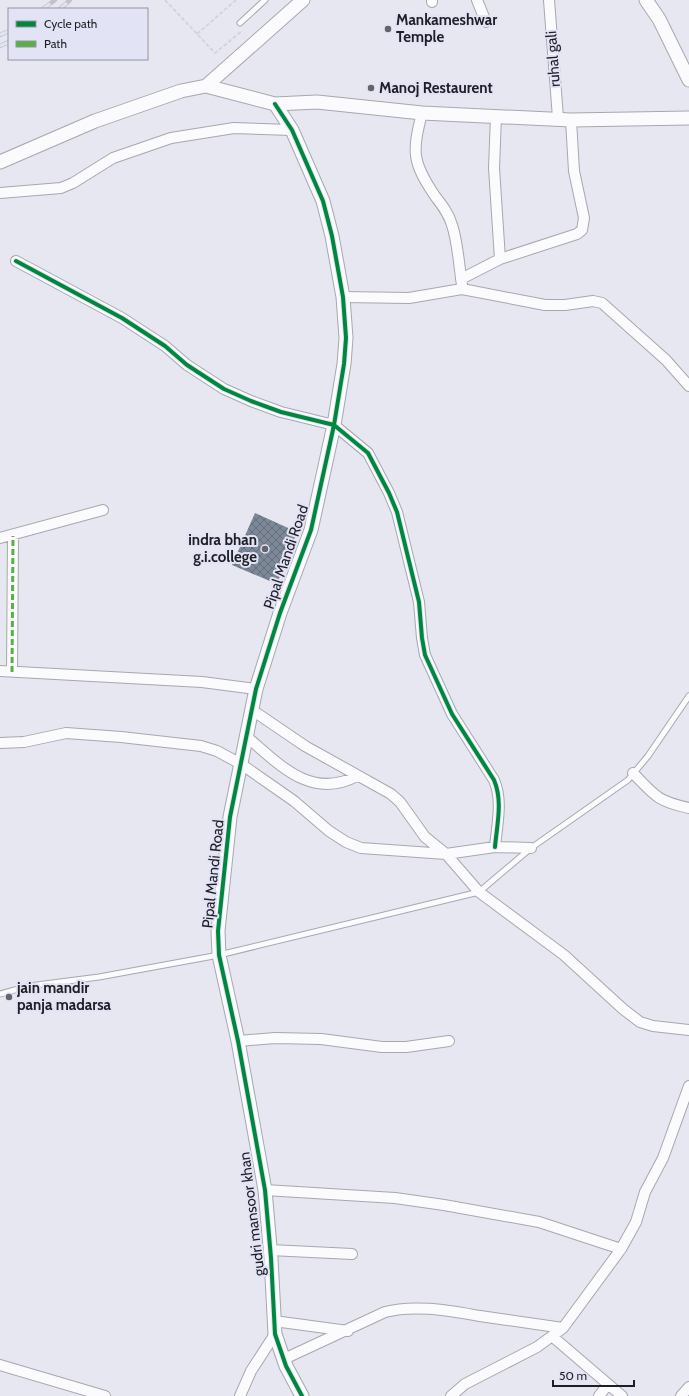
<svg xmlns="http://www.w3.org/2000/svg" width="689" height="1396" font-family="Cabin,sans-serif">
  <defs>
    <pattern id="building-cross-hatch" width="8" height="8" patternUnits="userSpaceOnUse"><rect width="8" height="8" fill="#7c8898"/><path d="M0 0l8 8M0 8l8-8" fill="none" stroke="#656f7c"/></pattern>
  </defs>
  <rect width="100%" height="100%" fill="#e7e7f2"/>
  <path fill="url(#building-cross-hatch)" d="M255 513 297 532 277 584 232 565Z"/>
  <g fill="none" stroke-linecap="round" stroke-linejoin="round">
    <g stroke="#a7a7ae" stroke-width="7">
      <path id="service" d="M240 23 265 0
        M0 994 29 986 99 977 219 955 479 892 531 848 628 780 648 756 689 696"/>
    </g>
    <g stroke="#a7a7ae" stroke-width="12">
      <path id="minor" d="M432 0V2
        M477 0 486 22
        M549 0 558 118
        M422 113C412 152 412 162 435 196 442 205 449 214 452 225 458 243 459 266 462 285
        M496 116 494 168 500 259
        M0 193 61 188 73 183 113 158 171 138 234 128 292 130
        M16 261 122 318 165 346 187 365 224 389 251 401 281 412 334 425 368 453 389 493 397 512 419 602 422 638 425 655 452 714 494 780C503 801 497 824 495 847
        M461 279 500 259 577 234 582 230 584 218 574 171 571 120
        M343 297 409 298 462 289 545 305H565L593 301 602 303 666 360 689 386
        M0 538 103 510
        M0 671 202 682 256 689
        M12 672 13 536
        M252 710 305 746 391 794 400 802 425 837 446 854 479 892 564 955 623 1009 640 1022 653 1026 689 1030
        M247 737C280 765 311 800 357 776
        M0 743 24 742 66 733 121 737 201 746 217 751 241 764 294 801 329 831 346 842 361 848 446 854 495 847 531 848
        M633 773C655 796 657 801 689 808
        M238 1041 275 1038 321 1039 382 1047H406L449 1041
        M265 1190 395 1198 444 1205 539 1222 621 1249
        M270 1250 352 1254
        M274 1321 348 1331
        M553 1337 622 1396
        M284 1359 385 1312C415 1304 450 1311 480 1316 508 1320 536 1324 563 1328
        M0 1365 105 1396
        M240 1396 251 1371 275 1334
        M451 1396 465 1384 537 1347 563 1328 621 1249 636 1222 645 1192 663 1158 689 1086
        M599 1396 608 1384
        M681 1396 689 1387"/>
    </g>
    <g stroke="#a7a7ae" stroke-width="15">
      <path id="tertiary" d="M646 0 659 19 689 80
        M206 86 303 0
        M275 104 292 130 323 201 332 236 343 297 346 338 344 364 334 425 311 530 280 613 256 689 230 817 218 931 219 955 238 1041 265 1190 271 1258 275 1334 286 1366 302 1396
        M0 162 95 121 181 91 206 86 275 104 317 102 422 113 571 120 689 118"/>
    </g>
    <path stroke="#d5d5d8" stroke-width="2" stroke-dasharray="4 2" stroke-linecap="butt" d="M165 0 215 53 242 31
      M197 34 236 0"/>
    <use href="#service" stroke="#fbfbfd" stroke-width="5"/>
    <use href="#minor" stroke="#fbfbfd" stroke-width="10"/>
    <use href="#tertiary" stroke="#fbfbfd" stroke-width="13"/>
    <g stroke="#c3c3c6" stroke-width="4.5">
      <path id="rail" d="M43 9 55 0
        M60 9 70 0
        M0 35 9 31
        M0 46 9 42"/>
    </g>
    <use href="#rail" stroke="#e3e3f6" stroke-width="3" stroke-dasharray="9" stroke-linecap="butt"/>
    <path stroke="#55b145" stroke-width="3" stroke-dasharray="6 3" stroke-linecap="butt" d="M12 672 13 536"/>
    <g stroke="#e3e3f6" stroke-width="6">
      <path id="cycleway" d="M275 104 292 130 323 201 332 236 343 297 346 338 344 364 334 425 311 530 280 613 256 689 230 817 218 931 219 955 238 1041 265 1190 271 1258 275 1334 286 1366 302 1396
        M16 261 122 318 165 346 187 365 224 389 251 401 281 412 334 425 368 453 389 493 397 512 419 602 422 638 425 655 452 714 494 780C503 801 497 824 495 847"/>
    </g>
    <use href="#cycleway" stroke="#00873e" stroke-width="4"/>
  </g>
  <g fill="#64646d" stroke="#e3e3f6" stroke-width="1.5">
    <circle cx="388" cy="29" r="4"/>
    <circle cx="371" cy="88" r="4"/>
    <circle cx="265" cy="549" r="4"/>
    <circle cx="9" cy="997" r="4"/>
  </g>
  <g text-anchor="middle" dominant-baseline="central" stroke-width="4" stroke-linejoin="round" paint-order="stroke">
    <g font-size="15" font-weight="bold" fill="#1e1e25" stroke="#e3e3f6" text-anchor="start">
      <text x="396" y="20">Mankameshwar<tspan x="396" dy="17">Temple</tspan></text>
      <text x="379" y="88">Manoj Restaurent</text>
      <text x="257" y="540" text-anchor="end">indra bhan<tspan x="257" dy="17">g.i.college</tspan></text>
      <text x="17" y="988">jain mandir<tspan x="17" dy="17">panja madarsa</tspan></text>
    </g>
    <g font-size="15" fill="#1e1e25" stroke="#e3e3f6">
      <text transform="translate(553 59) rotate(-94)">ruhal gali</text>
      <text transform="translate(286 557) rotate(-71)">Pipal Mandi Road</text>
      <text transform="translate(213 874) rotate(-84)">Pipal Mandi Road</text>
      <text transform="translate(252 1214) rotate(-97)">gudri mansoor khan</text>
    </g>
  </g>
  <rect x="8" y="8" width="140" height="52" fill="#e3e3f6" stroke="#9494a2"/>
  <rect x="16" y="21" width="20" height="6" fill="#00873e" stroke="#9494a2"/>
  <text x="44" y="28" font-size="12" fill="#1e1e25">Cycle path</text>
  <rect x="16" y="41" width="20" height="6" fill="#55b145" stroke="#9494a2"/>
  <text x="44" y="48" font-size="12" fill="#1e1e25">Path</text>
  <path d="M553 1380v6h81v-6" fill="none" stroke="#1e1e25" stroke-width="2"/>
  <text x="559" y="1380" font-size="12" fill="#1e1e25" stroke="#e3e3f6" stroke-width="3" paint-order="stroke">50 m</text>
</svg>
